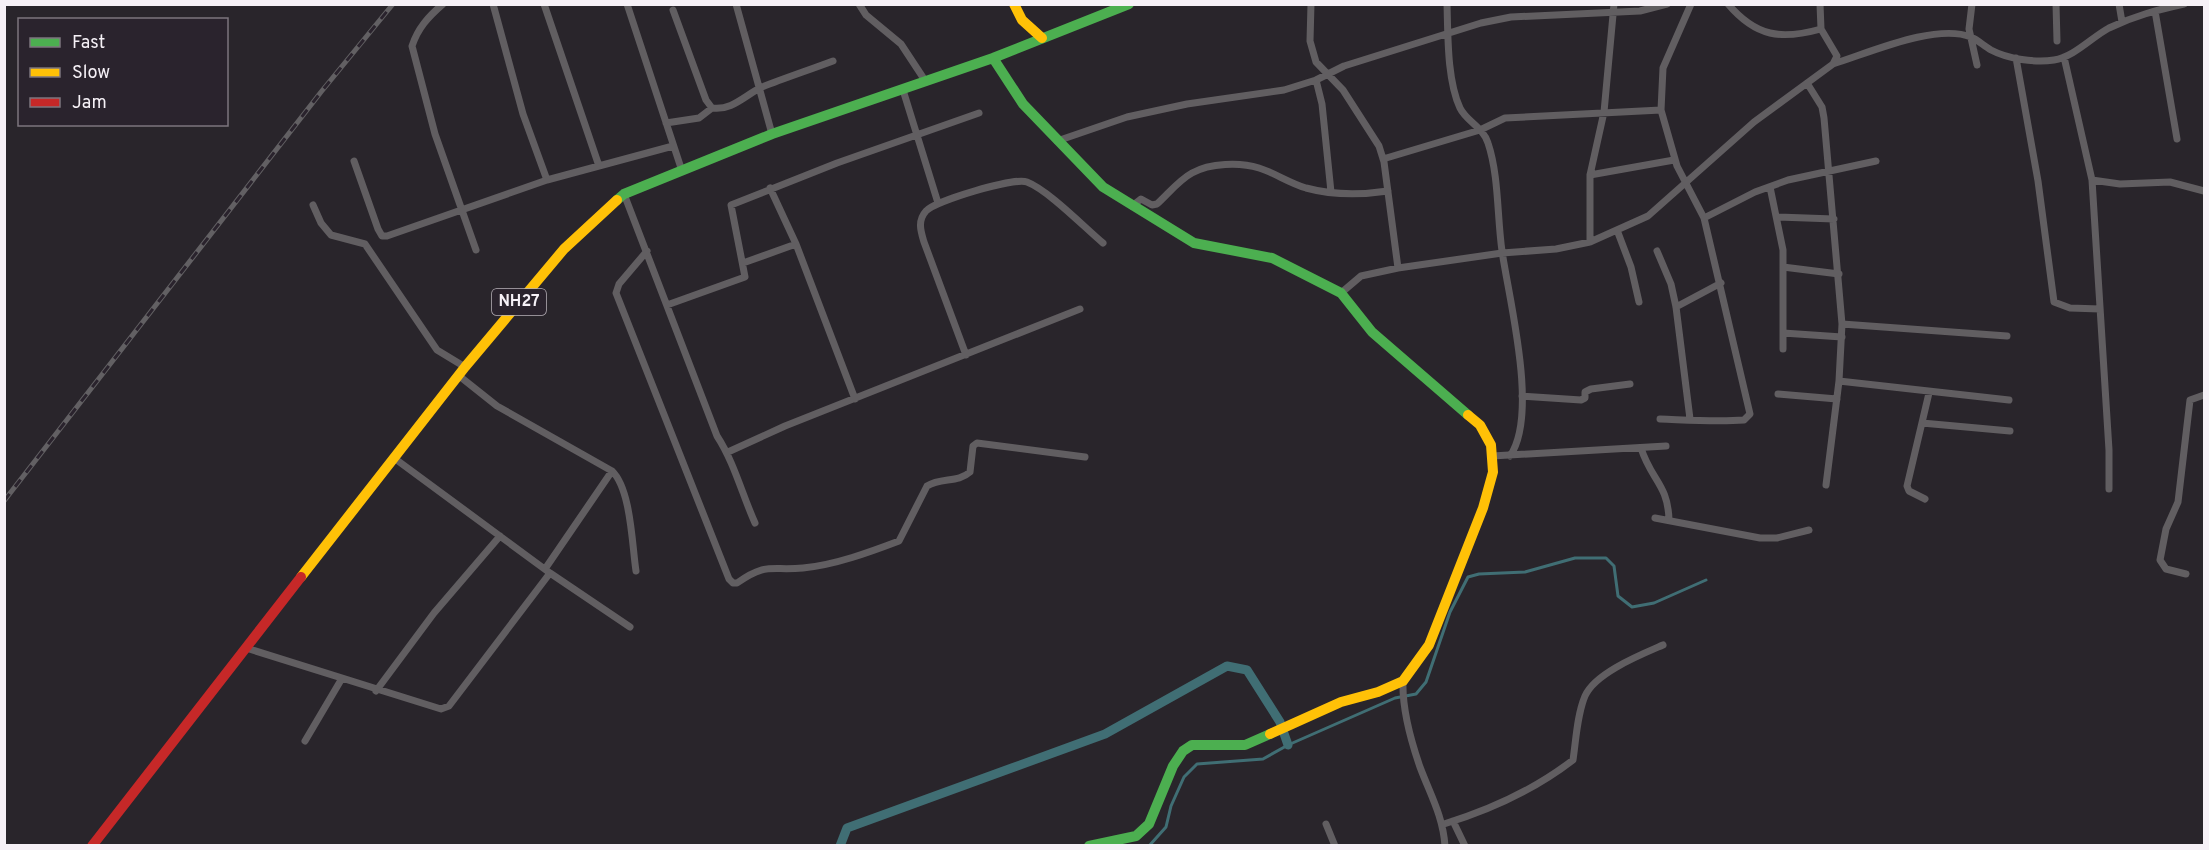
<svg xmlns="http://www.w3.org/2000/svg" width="2209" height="850" font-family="Overpass,sans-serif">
  <rect width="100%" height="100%" fill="#29252b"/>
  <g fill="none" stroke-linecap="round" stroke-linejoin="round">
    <path stroke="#406e74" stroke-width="3" d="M1149 846 1166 827 1171 806 1184 777 1197 764 1263 759 1288 745 1395 698 1416 694 1426 682 1450 612 1468 577 1479 574 1525 572 1575 558H1606L1614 566 1618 596 1632 607 1654 603 1706 580"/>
    <path stroke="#406e74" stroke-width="9" d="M840 846 847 828 1105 734 1227 666 1247 670 1280 722 1288 745"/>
    <path stroke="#615e61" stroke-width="7" d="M443 4C428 17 418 28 412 46L435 134 476 250
      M493 4 523 114 547 180
      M544 4 599 166
      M627 4 682 171
      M736 4 772 134
      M859 4 866 15 901 44 926 82
      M1311 4 1310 41 1316 62 1343 90 1379 146 1384 162 1398 268
      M1447 4C1448 35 1447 80 1460 108 1466 121 1484 128 1488 143 1499 176 1497 216 1502 251 1509 300 1539 414 1510 456
      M1728 4C1756 37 1781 40 1821 29
      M1972 4 1969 29 1977 65
      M2056 4 2057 41
      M2119 4 2122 22
      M673 10 706 100 712 108C732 111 745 95 762 87 785 78 809 70 833 61
      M2155 11 2177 139
      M2064 57 2092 180 2109 450V489
      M2016 58 2038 181 2054 302 2070 308 2100 309
      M1833 64C1869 53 1935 23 1971 37 1978 40 1984 46 1991 50 2008 59 2035 63 2054 60 2074 57 2092 37 2109 28 2134 16 2157 10 2184 4
      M1316 80 1322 104 1331 192
      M1807 83 1822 107 1824 118 1842 324 1839 381 1826 485
      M903 90 938 203
      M666 123 699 118 712 108
      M1057 141 1127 117 1187 104 1284 90 1316 80 1344 66 1481 23 1511 17 1640 11 1667 4
      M1383 159 1480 130 1505 118 1661 110
      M354 161 378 229 382 236H387L547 180 673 146
      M1590 175 1674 160
      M2092 180 2120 184 2170 182 2204 191
      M1770 187 1783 250V349
      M770 188 796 244 855 399
      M624 194 717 436C734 462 742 494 755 523
      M313 205 321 223 331 235 365 244 437 350 465 367
      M1132 206 1141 199 1152 205 1157 204C1168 194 1179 180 1192 173 1210 163 1240 162 1259 168 1275 173 1289 183 1306 188 1332 195 1361 195 1388 191
      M1778 217 1834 219
      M1704 218 1755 192 1788 180 1876 161
      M1617 230 1631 267 1639 302
      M1590 242V175L1604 112 1614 4
      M647 251 619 284 616 293 729 579 733 583H737C767 562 770 571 803 568 835 565 870 552 899 541L927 486C941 477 958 483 970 472L973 446 977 443 1085 457
      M1657 251 1671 284 1676 307 1690 419
      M743 263 796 244
      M1783 267 1839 274
      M1341 293 1361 276 1398 268 1502 253 1556 249 1590 242 1648 216 1754 122 1833 64 1837 56 1821 29 1820 4
      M667 305 745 277 731 205 837 163 979 113
      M1676 307 1721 283
      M1842 324 2007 336
      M1783 333 1842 337
      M966 355 924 242C921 232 917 221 926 211 935 201 1014 177 1027 182 1048 190 1084 227 1103 243
      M458 375 497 406 612 471C631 489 632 545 636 571
      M1839 381 2009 400
      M1778 394 1837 399
      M1522 396 1581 400 1585 398V392L1591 389 1630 384
      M1660 419C1688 420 1716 422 1744 420L1750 414 1704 218 1677 166 1661 110 1663 68 1691 4
      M1922 423 2010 431
      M1641 448C1651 480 1668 484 1669 520
      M728 452 785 426 1080 309
      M1492 456 1666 446
      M394 458 550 573 630 627
      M1925 499 1909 491 1907 486 1929 393
      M1655 518 1760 538H1777L1809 530
      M545 569 612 471
      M2186 574 2166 569 2160 560 2166 529 2178 502 2190 400 2204 395
      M246 648 441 709 449 706 550 573
      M1403 681C1402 709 1411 741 1420 767 1430 794 1443 816 1445 846
      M376 691 434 613 500 536
      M305 741 341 680
      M1453 821 1465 846
      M1326 824 1335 846
      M1444 824C1490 810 1534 790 1573 760 1576 740 1577 715 1585 696 1595 673 1640 655 1663 645"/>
    <path stroke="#4caf50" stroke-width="10" d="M993 58 1023 104 1103 187 1194 243 1272 258 1341 293 1372 332 1468 415
      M617 200 624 194 772 134 993 58 1129 4
      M1089 846 1136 836 1149 824 1173 766 1183 751 1192 745H1245L1270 734"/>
    <path stroke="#ffc107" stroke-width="10" d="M1014 4 1022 20 1042 38
      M301 577 465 367 564 249 617 200
      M1270 734 1341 702 1378 692 1403 681 1429 645 1483 508 1493 472 1491 445 1480 425 1468 415"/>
    <path stroke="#c62828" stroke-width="10" d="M92 846 301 577"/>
    <g stroke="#626063" stroke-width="5">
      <path id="rail" d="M4 501 321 92 393 4"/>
    </g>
    <use href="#rail" stroke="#2a232d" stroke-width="3" stroke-dasharray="9" stroke-linecap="butt"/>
  </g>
  <g text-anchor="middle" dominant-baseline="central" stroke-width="4.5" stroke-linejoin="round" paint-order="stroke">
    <rect fill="#2a232d" stroke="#b9b3ba" stroke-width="1.5" x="492" y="289" width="54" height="26" rx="4.5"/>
    <g font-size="16" font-weight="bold" fill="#f6f1f7">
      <text x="519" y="302">NH27</text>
    </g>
  </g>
  <rect width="2209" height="850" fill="none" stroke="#f6f1f7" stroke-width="12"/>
  <rect x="18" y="18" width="210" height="108" fill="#2a232d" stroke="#7c757e" stroke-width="1.5"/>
  <rect x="30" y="38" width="30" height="9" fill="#4caf50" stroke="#7c757e" stroke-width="1.5"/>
  <text x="72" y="48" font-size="18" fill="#f6f1f7">Fast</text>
  <rect x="30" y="68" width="30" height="9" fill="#ffc107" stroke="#7c757e" stroke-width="1.5"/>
  <text x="72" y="78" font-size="18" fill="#f6f1f7">Slow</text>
  <rect x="30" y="98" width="30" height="9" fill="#c62828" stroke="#7c757e" stroke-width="1.5"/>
  <text x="72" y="108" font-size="18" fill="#f6f1f7">Jam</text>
</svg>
